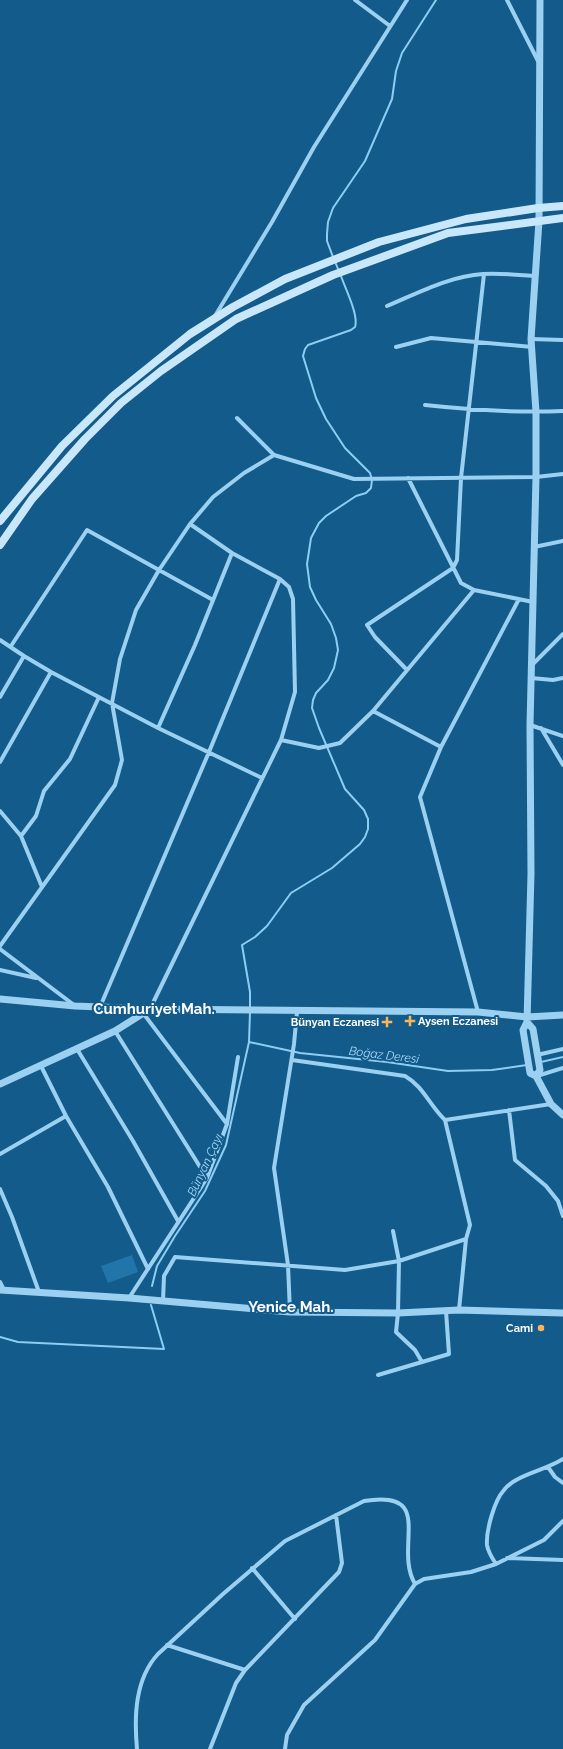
<svg xmlns="http://www.w3.org/2000/svg" width="563" height="1749" font-family="Raleway,sans-serif">
  <rect width="100%" height="100%" fill="#135b8b"/>
  <path fill="#2275a8" d="M132 1255 138 1272 108 1283 101 1266Z"/>
  <g fill="none" stroke-linecap="round" stroke-linejoin="round">
    <path stroke="#8dcdf4" stroke-width="2" d="M333 257 327 241V234L328 222 333 208 365 161 392 99 396 71 402 53 436 0
      M336 264 338 269
      M250 1008V992L242 945 255 937 267 926 291 893 332 868 360 844 365 837 368 829V819L364 810 345 789 319 728 312 708 313 700 316 693 328 680 334 668 338 650 336 638 331 624 316 600 310 587 307 564 311 538 319 523 326 516 356 496 366 493 371 488 372 480 370 473 345 448 326 419 316 398 303 356 305 349 308 345 351 330 355 327C359 315 345 288 341 276
      M249 1042 300 1053 387 1062 448 1071 492 1070 527 1065
      M541 1062 563 1057
      M152 1286 157 1266 175 1236 205 1191 226 1145 249 1042 250 1012
      M0 1337 18 1342 164 1349 151 1305"/>
    <path stroke="#9bd0f0" stroke-width="4" d="M355 0 390 26
      M507 0 538 61
      M387 306C418 293 450 276 483 274 501 273 519 275 536 276
      M215 316 272 222 314 147 407 0
      M531 339 563 340
      M396 347 431 338 532 347
      M425 405C471 410 517 413 563 411
      M237 418 274 455 354 479 536 477 563 474
      M408 478 461 583 474 590 533 602
      M534 547 563 541
      M0 640 24 656 51 672 158 728 262 778
      M11 646 87 530 213 600
      M531 666 563 634
      M407 670 375 637 367 625 453 568 457 560 461 478 484 274
      M531 678 553 680 563 678
      M0 697 24 656
      M373 711 441 747
      M530 725 563 736
      M158 728 195 645 232 553
      M541 728 563 765
      M281 740 319 748 340 743 373 711 474 590
      M0 762 51 672
      M0 811 21 836 42 887
      M21 836 36 816 44 791 70 759 99 697
      M0 946 115 785 122 760 112 703 120 659 136 610 159 570 190 524 213 497 244 473 274 455
      M0 949 74 1005
      M0 970 36 978
      M100 1007 209 752 280 579
      M150 1009 281 740 295 692 293 599 289 587 280 579 232 553 190 524
      M478 1012 420 797 441 747 519 599
      M143 1013 227 1124
      M115 1031 207 1178
      M77 1049 133 1141 178 1221
      M537 1055 563 1049
      M292 1060 405 1076C423 1086 430 1106 445 1120
      M41 1066 66 1116 108 1187 148 1269
      M537 1076 563 1068
      M509 1110 515 1160 546 1186 558 1201 563 1216
      M0 1154 66 1116
      M0 1189 12 1217 39 1292
      M0 1282 4 1290
      M129 1298 207 1178 227 1124 238 1057
      M163 1301 164 1276 175 1257 345 1270 399 1261 466 1239 470 1225 445 1120 551 1104
      M459 1310 466 1239
      M290 1312 288 1265 274 1168 294 1044 297 1012
      M422 1362 449 1354 446 1311
      M378 1375 422 1362 415 1350 396 1332 398 1313 399 1261 393 1231
      M548 1467 555 1477 563 1483
      M507 1558 563 1560
      M496 1564C492 1558 488 1552 487 1545 486 1531 494 1501 504 1490 507 1486 514 1481 518 1479 533 1471 549 1468 563 1459
      M252 1568 295 1619
      M167 1645 245 1670
      M137 1749C134 1716 135 1679 158 1654L223 1594 285 1541 364 1501C437 1489 393 1547 415 1584
      M210 1749 236 1683 245 1670 339 1572 342 1563 336 1515
      M285 1749 287 1735 304 1705 375 1640 415 1584 424 1579 471 1572 496 1564 544 1540 563 1521"/>
    <path stroke="#9bd0f0" stroke-width="7" d="M540 0 539 221 531 339 536 412V477L530 725 531 874 527 1022 523 1030 530 1073 536 1076 551 1104 563 1115
      M0 999 75 1006 150 1009 478 1012 527 1017 563 1015
      M527 1022 533 1029 540 1070 536 1076
      M0 1084 115 1031 150 1009
      M0 1290 129 1298 290 1312 398 1313 459 1310 563 1313"/>
    <path stroke="#c9e7fb" stroke-width="8" d="M0 521 62 446 113 396 190 334 233 307 285 279 379 242 466 219 538 208 563 206
      M0 545 32 499 85 439 121 403 161 371 236 319 333 275 448 233 563 218"/>
  </g>
  <g fill="#ffb45a" stroke="#135b8b" stroke-width="1.5">
    <path d="M408 1015h4v4h4v4h-4v4h-4v-4h-4v-4h4z"/>
    <path d="M385 1016h4v4h4v4h-4v4h-4v-4h-4v-4h4z"/>
    <circle cx="541" cy="1328" r="4"/>
  </g>
  <g text-anchor="middle" dominant-baseline="central" stroke-width="4" stroke-linejoin="round" paint-order="stroke">
    <g font-size="11" font-weight="bold" fill="#fff" stroke="#135b8b" text-anchor="end">
      <text x="418" y="1021" text-anchor="start">Aysen Eczanesi</text>
      <text x="379" y="1022">Bünyan Eczanesi</text>
      <text x="533" y="1328">Cami</text>
    </g>
    <g font-size="12" font-style="italic" fill="#a6d9f8" stroke="#135b8b">
      <text transform="translate(384 1055) rotate(7)">Boğaz Deresi</text>
      <text transform="translate(205 1165) rotate(-65)">Bünyan Çayı</text>
    </g>
    <g font-size="15" font-weight="bold" fill="#fff" stroke="#135b8b">
      <text x="154" y="1009">Cumhuriyet Mah.</text>
      <text x="291" y="1307">Yenice Mah.</text>
    </g>
  </g>
</svg>
